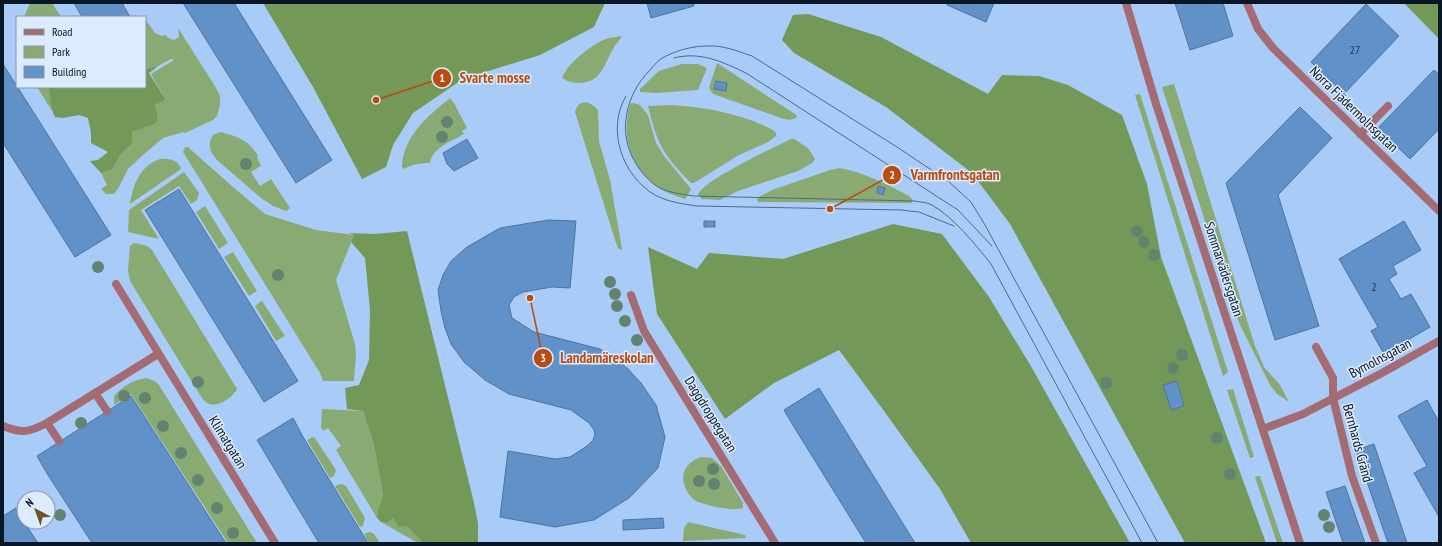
<svg xmlns="http://www.w3.org/2000/svg" width="1442" height="546" font-family="'PT Sans Narrow',sans-serif">
  <rect width="100%" height="100%" fill="#a8ccf7"/>
  <path fill="#8aaa73" d="M30 3H52L61 17H24Z
    M145 19 155 33 161 36 166 35 168 38 174 40 179 37 178 28 215 86 220 96V105L217 116 213 120 185 133 184 132 163 138 143 155 128 169 119 187 114 194H106L101 189 107 185 101 173 112 170 121 154 132 144V132L158 117 155 105 166 100 151 74 174 60 171 59 158 66 145 69Z
    M622 36C620 41 615 44 613 49 604 64 602 82 580 83 573 83 568 82 562 78 567 64 593 43 606 39 611 37 617 37 622 36Z
    M717 63 795 114 797 116 796 118 790 120 784 119 713 94 709 88Z
    M682 64H698L707 68 698 90 656 93 640 92V89L659 71Z
    M1174 84 1255 346 1264 367 1280 385 1289 402 1277 394 1270 385 1240 325 1230 299 1162 87Z
    M37 87H48L51 98 52 111Z
    M1140 94 1228 372 1223 376 1135 95Z
    M450 98 454 103 467 128 462 131 464 134C452 141 432 148 430 163 420 163 413 164 404 169L402 167C403 136 428 116 450 98Z
    M587 102 594 106 598 110 599 141 610 180 622 249 621 250 618 248 615 240 575 112C577 105 579 103 587 102Z
    M633 103 640 105 648 115 656 143 664 156 691 189 688 195 685 199C676 196 667 193 659 188 630 167 621 138 630 104Z
    M672 105C707 107 742 114 773 130L776 133V136L768 142 739 155 694 183H691C664 156 657 144 648 106Z
    M221 132C238 137 249 140 258 156L257 157 261 166 251 172 260 186 271 179 290 208 286 211 273 206 261 198 217 160C210 152 207 145 213 135Z
    M791 139H794L808 148 815 159 812 163 798 171 738 191 720 200 702 199 698 195C701 181 775 147 791 139Z
    M185 147H188L198 156 233 187 265 214 316 230 354 235 336 280 355 344 356 354 354 381H323L320 373 183 152Z
    M160 159C169 158 179 160 181 169L130 204C133 184 140 166 160 159Z
    M840 168C864 172 888 185 909 196L913 200 912 203 758 202 757 198 772 190 830 170Z
    M184 172 199 193 197 200 191 204 179 186 141 210 159 239 128 232 129 210Z
    M205 206 228 243 219 249 196 212Z
    M135 243 147 246 152 250 237 389C232 398 217 409 207 403 204 401 202 398 200 395L130 281 128 271 130 246 132 244Z
    M233 252 257 291 249 296 224 257Z
    M262 301 285 336 276 341 255 306Z
    M146 378 155 381 159 385 257 543H228L131 394 114 405V396C122 386 134 380 146 378Z
    M1233 389 1254 457 1250 458 1227 390Z
    M322 409 363 411 374 445 383 495 378 510 377 518 336 450 341 446 328 428 323 431 321 427Z
    M313 437 315 438 336 470 334 476 330 478 307 440Z
    M701 457 712 458 721 466 743 503V508C735 512 704 505 696 501 686 495 679 478 686 468 690 462 695 459 701 457Z
    M1257 476H1260L1283 543H1277L1255 477Z
    M341 484 346 486 365 518 363 526 360 527 335 486Z
    M393 518 407 526 423 543H418L381 522 387 523Z
    M688 522 745 535 746 538 683 541 684 528Z
    M370 532 374 534 380 543H369L364 534Z"/>
  <path fill="#749858" d="M263 3H605L594 27 540 55 463 79 413 113 393 145 386 167 362 179 313 87Z
    M1404 3H1439V39Z
    M808 14 881 37 988 94 1002 75 1039 76 1068 85 1122 115 1147 184 1161 257 1266 543H1185L1010 224 972 173 886 107 794 53 782 40 793 15Z
    M158 66 149 73 166 100 155 105 158 117 156 123 132 132V144L121 154 112 170 101 173 90 161 98 160 108 152 91 143V133L88 118 79 115 63 118 55 117C50 108 51 97 48 87H145V69Z
    M893 224 942 234 989 297 1032 368 1130 543H971L940 489 884 411 839 350 774 383 725 419 657 314 648 247 697 269 709 253 783 259Z
    M407 231 474 503 478 523V543H423L407 526 399 527 393 518 387 523 381 522 377 518 378 510 383 495 374 445 363 411 347 409 345 388 359 385 369 360 370 310 365 258 351 242 354 235 349 233 375 234Z"/>
  <path fill="#6091c9" stroke="#52739a" d="M74 3H122L130 17H82Z
    M183 3H234L332 160 296 183Z
    M647 3H693L694 6 651 18Z
    M948 3H994L986 22 947 5Z
    M1175 3H1223L1233 36 1190 50Z
    M1366 4 1399 36 1344 94 1311 62Z
    M3 64 111 235 75 257 3 143Z
    M1434 70 1439 74V129L1410 159 1378 128Z
    M716 81 727 83 726 91 714 89Z
    M1300 107 1332 138 1278 195 1319 326 1275 340 1226 183Z
    M467 139 478 158 454 171 447 164 443 153Z
    M878 186 885 188 883 195 877 193Z
    M179 189 298 381 264 402 145 210Z
    M548 220 576 221 570 288 552 287 523 292 514 297 509 305 512 318 534 332 600 349 617 360 628 369 641 383 656 405 665 437 658 468 629 498 594 520 555 527 500 517 508 451 555 459 570 457 587 446 593 440 595 435 594 430 589 423 571 410 509 394 485 380 464 362 451 344 445 328 441 311 438 290 443 275 451 261 467 247 500 228Z
    M704 221H715V227H704Z
    M1404 221 1421 250 1393 266 1397 274 1389 279 1401 299 1411 294 1430 327 1384 354 1371 331 1378 327 1339 259Z
    M1177 381 1184 406 1171 410 1163 385Z
    M819 388 915 543H866L794 427 784 410Z
    M131 396 226 543H92L48 475 37 456Z
    M1427 400 1439 422V517L1414 473 1427 466 1398 416Z
    M293 418 302 435 368 543H319L257 440Z
    M1374 444 1407 543H1388L1356 450Z
    M1345 486 1365 543H1343L1326 492Z
    M16 508 24 522 38 543H3V516Z
    M663 518 664 528 623 530V520Z"/>
  <g fill="none" stroke-linecap="round" stroke-linejoin="round">
    <path stroke="#a46c72" stroke-width="8" d="M1360 134 1388 106
      M95 393 107 411
      M47 423 59 441"/>
    <path stroke="#a46c72" stroke-width="8" d="M1247 3 1258 29 1273 48 1439 211
      M116 284 275 543
      M631 295 644 331 775 543
      M1316 347 1333 378V398L1352 476 1376 543
      M3 426C23 434 29 432 47 423L158 354
      M1263 429 1303 414 1382 373 1439 341"/>
    <path stroke="#a46c72" stroke-width="8" d="M1126 3 1156 104 1300 543"/>
    <path stroke="#516985" stroke-width="1" d="M674 58C700 51 723 62 746 73L958 210 992 246
      M626 96C606 129 622 176 655 195 668 202 683 204 697 206L901 210 919 212 954 226
      M1142 543 991 264C976 245 953 217 932 205 926 202 920 202 914 201L693 196C682 194 670 193 660 188 650 183 641 172 635 162 617 132 626 94 650 70 655 64 659 59 666 56 678 50 693 46 707 46 723 45 737 51 752 56L897 147 948 181 971 202 985 225 1158 543"/>
  </g>
  <g fill="#62846f">
    <circle cx="447" cy="122" r="6"/>
    <circle cx="442" cy="137" r="6"/>
    <circle cx="246" cy="164" r="6"/>
    <circle cx="1137" cy="231" r="6"/>
    <circle cx="1144" cy="242" r="6"/>
    <circle cx="1154" cy="255" r="6"/>
    <circle cx="98" cy="267" r="6"/>
    <circle cx="278" cy="275" r="6"/>
    <circle cx="610" cy="282" r="6"/>
    <circle cx="615" cy="294" r="6"/>
    <circle cx="617" cy="306" r="6"/>
    <circle cx="625" cy="321" r="6"/>
    <circle cx="637" cy="340" r="6"/>
    <circle cx="1182" cy="355" r="6"/>
    <circle cx="1173" cy="368" r="6"/>
    <circle cx="198" cy="382" r="6"/>
    <circle cx="1106" cy="383" r="6"/>
    <circle cx="124" cy="396" r="6"/>
    <circle cx="145" cy="398" r="6"/>
    <circle cx="81" cy="423" r="6"/>
    <circle cx="163" cy="426" r="6"/>
    <circle cx="1217" cy="438" r="6"/>
    <circle cx="181" cy="453" r="6"/>
    <circle cx="713" cy="469" r="6"/>
    <circle cx="1230" cy="474" r="6"/>
    <circle cx="198" cy="480" r="6"/>
    <circle cx="699" cy="481" r="6"/>
    <circle cx="714" cy="484" r="6"/>
    <circle cx="217" cy="508" r="6"/>
    <circle cx="60" cy="515" r="6"/>
    <circle cx="1324" cy="515" r="6"/>
    <circle cx="1329" cy="527" r="6"/>
    <circle cx="233" cy="533" r="6"/>
  </g>
  <g text-anchor="middle" dominant-baseline="central" stroke-width="3" stroke-linejoin="round" paint-order="stroke">
    <g font-size="12" fill="#1f354e">
      <text x="1355" y="49">27</text>
      <text x="1374" y="286">2</text>
    </g>
    <g font-size="14" fill="#091625" stroke="#dcebfd">
      <text transform="translate(1354 109) rotate(44)">Norra Fjädermolnsgatan</text>
      <text transform="translate(1224 269) rotate(72)">Sommarvädersgatan</text>
      <text transform="translate(1380 358) rotate(-28)">Bymolnsgatan</text>
      <text transform="translate(711 414) rotate(58)">Daggdroppegatan</text>
      <text transform="translate(228 442) rotate(58)">Klimatgatan</text>
      <text transform="translate(1358 443) rotate(75)">Bernhards Gränd</text>
    </g>
  </g>
  <path fill="none" stroke="#bb4c11" stroke-width="1.5" d="M376 100L442 78M830 209L892 175M530 298L543 358"/>
  <g fill="#bb4c11" stroke="#dcebfd" stroke-width="1.5">
    <circle cx="376" cy="100" r="4"/>
    <circle cx="830" cy="209" r="4"/>
    <circle cx="530" cy="298" r="4"/>
    <circle cx="442" cy="78" r="10"/>
    <circle cx="892" cy="175" r="10"/>
    <circle cx="543" cy="358" r="10"/>
  </g>
  <g font-size="12" text-anchor="middle" font-weight="bold" fill="#fff">
    <text x="442" y="82">1</text>
    <text x="892" y="179">2</text>
    <text x="543" y="362">3</text>
  </g>
  <g font-size="15" text-anchor="middle" font-weight="bold" fill="#bb4c11" stroke="#dcebfd" stroke-width="3" stroke-linejoin="round" paint-order="stroke">
    <text x="495" y="83">Svarte mosse</text>
    <text x="955" y="180">Varmfrontsgatan</text>
    <text x="607" y="363">Landamäreskolan</text>
  </g>
  <rect width="1442" height="546" fill="none" stroke="#091625" stroke-width="8"/>
  <rect x="16" y="16" width="130" height="72" fill="#dcebfd" stroke="#8896a7"/>
  <rect x="24" y="29" width="20" height="6" fill="#a46c72" stroke="#8896a7"/>
  <text x="52" y="36" font-size="12" fill="#091625">Road</text>
  <rect x="24" y="46" width="20" height="12" fill="#8aaa73" stroke="#8896a7"/>
  <text x="52" y="56" font-size="12" fill="#091625">Park</text>
  <rect x="24" y="66" width="20" height="12" fill="#6091c9" stroke="#8896a7"/>
  <text x="52" y="76" font-size="12" fill="#091625">Building</text>
  <g transform="translate(36 510) rotate(319)"><circle r="19" fill="#dcebfd" stroke="#8896a7"/>
  <path d="M0-3L7 15L0 10L-7 15Z" fill="#715227"/>
  <text y="-6" font-size="11" font-weight="bold" text-anchor="middle" fill="#091625">N</text>
  </g>
</svg>
